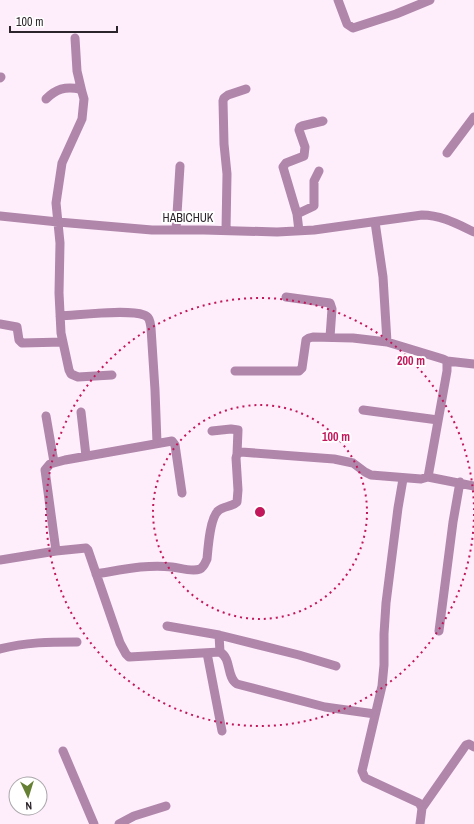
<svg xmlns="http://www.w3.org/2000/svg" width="474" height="824" font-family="'Archivo Narrow',sans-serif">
  <rect width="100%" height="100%" fill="#feedfb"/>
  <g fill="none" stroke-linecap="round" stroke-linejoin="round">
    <path stroke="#b086ab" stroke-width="9" d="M338 0 347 24 353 28 396 14 430 0
      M75 38 77 71 82 92
      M0 78 1 77
      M46 99C56 89 65 86 80 89L82 92 84 99 82 119 62 163 56 203 60 243 59 293 61 333 69 370 71 374 78 377 112 375
      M447 153 474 117
      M297 214 314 206V181L319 171
      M0 216 58 222 152 230H204L277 232 314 230 422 215C441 215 457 224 474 232
      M375 222 383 277 387 342
      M176 230 180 166
      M226 230 227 174 224 144 223 101 224 98 228 95 246 89
      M299 231 297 214 283 167 286 163 304 156 305 147 299 130 300 127 302 126 323 121
      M286 297 330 303 332 309 330 337
      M60 316C80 315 127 309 144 315 150 317 150 322 151 328L155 390 157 443
      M0 324 17 327 19 340 22 343 63 342
      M447 361 474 364
      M363 410 438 420
      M81 412 86 456
      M46 416 54 462
      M212 431 231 429 238 430 237 454
      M428 477 474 486
      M403 479 398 508 386 603 384 634V665L382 686 362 771 365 778 419 803 422 808 420 824
      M56 551 45 470 50 464 65 460 172 441 175 445 182 493
      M0 560 56 551 86 548 88 550 120 643 126 654 129 657 220 652C232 659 226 677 237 684L325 707 375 714
      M96 574C121 570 146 564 172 567 181 568 192 572 200 569 204 567 205 563 207 559 208 548 210 518 218 511 223 506 232 507 237 502L238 490 236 458 237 454 241 452 334 459 353 463 365 472 371 475 421 479 428 477 447 371V361L443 359 387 342 353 338 313 337 309 338 306 340 302 368 299 371H235
      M167 626 219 635 220 652
      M439 631 453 522 460 482
      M219 635 299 655 336 666
      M0 649C25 642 51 642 77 642
      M207 653 222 731
      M63 751 94 824
      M422 808 466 745 469 744 474 747
      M119 824 134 816 166 806"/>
  </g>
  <g fill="none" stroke="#c2185b" stroke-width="2" stroke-dasharray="2 4">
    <circle cx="260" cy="512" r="107"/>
    <path d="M474 514A214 214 0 1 1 474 510"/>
  </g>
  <g text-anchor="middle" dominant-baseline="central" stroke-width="4" stroke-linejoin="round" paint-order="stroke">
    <g font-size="12" fill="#2b242a" stroke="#fff">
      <text x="188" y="218">HABICHUK</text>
    </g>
  </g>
  <circle cx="260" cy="512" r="6" fill="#c2185b" stroke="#fff" stroke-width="2"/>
  <g font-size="12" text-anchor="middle" font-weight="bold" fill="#c2185b" stroke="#fff" stroke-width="4" stroke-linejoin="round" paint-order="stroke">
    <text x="411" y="365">200 m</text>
    <text x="336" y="441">100 m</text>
  </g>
  <g transform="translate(28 796) rotate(176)"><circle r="19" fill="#ffffff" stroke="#aaa7aa"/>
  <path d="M0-3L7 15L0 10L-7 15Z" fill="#668033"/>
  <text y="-6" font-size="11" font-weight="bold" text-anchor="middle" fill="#2b242a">N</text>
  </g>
  <path d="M10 26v6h107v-6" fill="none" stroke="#2b242a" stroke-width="2"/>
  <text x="16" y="26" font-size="12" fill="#2b242a" stroke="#ffffff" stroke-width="3" paint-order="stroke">100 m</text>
</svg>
